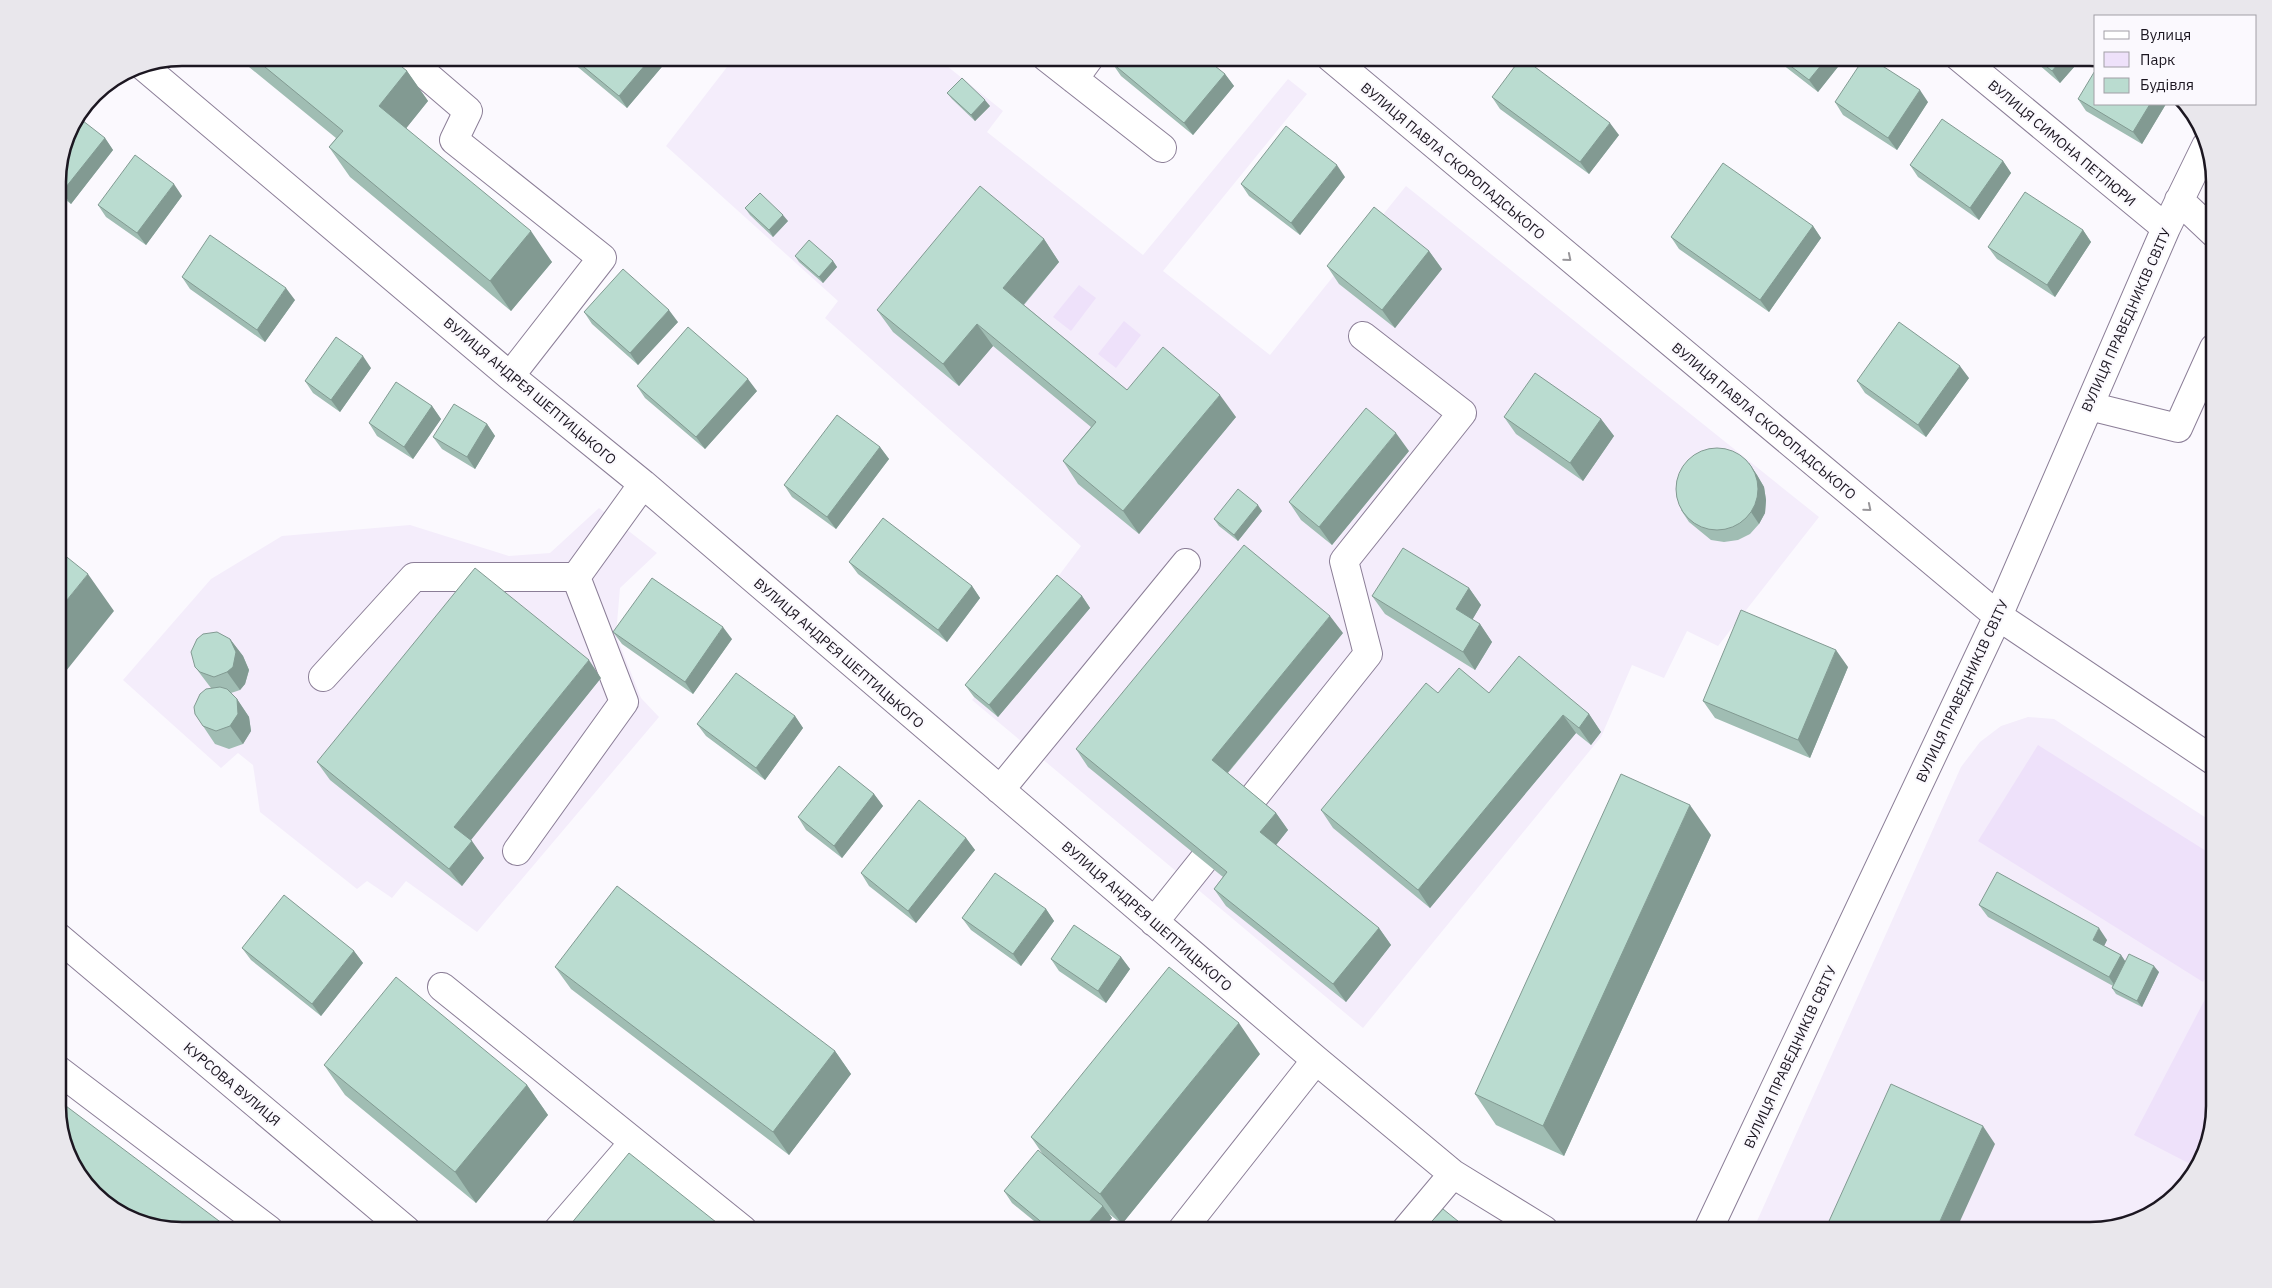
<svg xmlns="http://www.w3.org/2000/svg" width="2272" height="1288" font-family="'IBM Plex Sans',sans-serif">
  <rect width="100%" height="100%" fill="#fbf9fe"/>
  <path fill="#f4edfb" d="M734 58H937L1003 111 987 132 1143 255 1288 79 1307 94 1163 271 1270 355 1406 186 1819 517 1718 646 1687 631 1664 678 1632 665 1601 737 1363 1028 972 700 1066 587 1057 578 1081 546 825 318 838 301 666 146Z
    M599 508 657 553 620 588 616 635 641 698 659 717 477 932 406 881 392 898 367 881 357 889 260 812 253 765 238 753 221 768 123 680 211 579 282 536 410 525 509 556 550 553Z
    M2028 717 2054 719 2214 823V1106L2198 1168 2153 1214 2090 1230H1753L1961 767 1980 742 2001 726Z"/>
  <path fill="#eee1fa" d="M1079 285 1096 298 1071 331 1053 317Z
    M1124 321 1141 335 1116 368 1098 354Z
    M2038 745 2214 856V965L2203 982 1978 841Z
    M2214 982V1106L2198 1168 2134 1135Z"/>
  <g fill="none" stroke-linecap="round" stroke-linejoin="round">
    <g stroke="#8b7e97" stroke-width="30">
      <path id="minor" d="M405 57 468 111 454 140 602 258 510 376
        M1046 57 1162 148
        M1330 57 1998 616 2214 761
        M1959 57 2166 228
        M142 65 510 376 643 484 1316 1060 1453 1174 1544 1230
        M1074 79 1090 57
        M2179 200 2214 233
        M2089 406 2178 428 2214 348
        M323 677 414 577H576
        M1000 790 1186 563
        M517 851 624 702 576 577 643 484
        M1154 922 1368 654 1344 561 1462 413 1363 336
        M58 937 406 1230
        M442 987 743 1230
        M58 1070 269 1230
        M558 1230 634 1142
        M1182 1230 1316 1060
        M1406 1230 1453 1174
        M1708 1230 1998 616 2166 228 2206 146"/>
    </g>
    <use href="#minor" stroke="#fff" stroke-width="28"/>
  </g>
  <path fill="#a0bdb3" d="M238 58H391L407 71 428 101 406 128 552 262 511 311 350 177 329 147 336 138Z
    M567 58H663L666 62 627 108Z
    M1774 58H1845L1818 92Z
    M2031 58H2082L2060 83Z
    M1112 63 1225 74 1234 86 1193 135 1121 76Z
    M947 93 990 106 975 121 952 99Z
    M1492 97 1619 135 1589 174 1500 109Z
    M2078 99 2096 104H2166L2142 144 2086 111Z
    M1835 102H1928L1897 150 1843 115Z
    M105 138 113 150 71 204 58 194V174Z
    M2003 161 2011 173 1979 220 1918 177 1910 165Z
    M1345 177 1300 235 1249 196 1241 184Z
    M182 196 146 245 106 217 98 205Z
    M745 208 788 221 773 237 750 215Z
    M1813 226 1821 238 1769 312 1679 249 1671 237Z
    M2083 230 2091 242 2055 297 1997 259 1988 247Z
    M1044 239 1059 262 1024 305 1127 390 1236 417 1139 534 1078 484 1063 461 1091 427 993 346 959 386 893 332 877 310Z
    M1429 251 1442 269 1395 328 1339 284 1327 266Z
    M795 256 833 261 837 267 823 283 799 262Z
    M182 277 295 300 265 342 190 289Z
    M584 312 678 322 638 365 592 324Z
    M371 368 340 412 313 393 305 381Z
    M1969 378 1926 437 1865 393 1857 381Z
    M637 386 757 391 705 449 645 398Z
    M432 406 441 419 413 459 377 436 369 423Z
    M1504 417 1601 419 1614 436 1583 481 1516 434Z
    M487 424 495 436 475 469 442 449 433 437Z
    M880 447 889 459 836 529 792 497 784 485Z
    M1409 451 1332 545 1301 520 1289 502Z
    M1749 463 1757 475 1764 487 1766 500 1765 513 1759 524 1750 534 1738 540 1724 542 1711 540 1689 522 1681 510Z
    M1262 511 1238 541 1219 526 1214 519Z
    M849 562 972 586 980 598 947 642 858 574Z
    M1469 588 1481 605 1472 620 1480 624 1492 642 1475 670 1385 614 1372 596Z
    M1082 596 1090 608 998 717 974 697 965 685Z
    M613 632 732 639 693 694 622 644Z
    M1343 633 1228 773 1276 813 1288 830 1276 845 1379 928 1391 945 1346 1002 1226 906 1214 889 1223 877 1088 767 1076 749Z
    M230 639 243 656 249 670 245 684 240 690 231 693 237 699 249 717 251 731 243 744 229 749 215 744 203 726 211 688 195 667Z
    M1848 667 1810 758 1715 718 1703 701Z
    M601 678 470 840 484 858 462 886 330 780 317 762Z
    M1438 693H1489L1589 714 1601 732 1591 745 1576 733 1430 908 1333 828 1321 810Z
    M795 716 803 728 765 780 706 736 697 724Z
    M874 794 883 806 842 858 806 830 798 817Z
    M1711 835 1564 1156 1496 1125 1475 1094Z
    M966 838 975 850 916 923 869 886 861 873Z
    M1979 905 2107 940 2104 946 2121 955 2125 961 2159 972 2142 1007 2116 994 2112 988 2113 986 1988 917Z
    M1046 909 1054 921 1021 966 971 930 962 918Z
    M242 948 354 951 363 963 321 1016 251 960Z
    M1121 957 1130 969 1106 1003 1059 971 1051 959Z
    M555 967 835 1051 851 1074 789 1155 571 989Z
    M1260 1054 1122 1224 1109 1214 1112 1218 1101 1230H1045L1012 1203 1004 1191 1044 1156 1031 1137Z
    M324 1065 527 1085 548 1115 476 1203 345 1095Z"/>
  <path fill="#829a92" d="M651 58H663L666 62 627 108 619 96Z
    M1827 58H1845L1818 92 1809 80Z
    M2063 58H2082L2060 83 2052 71Z
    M407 71 428 101 400 136 379 106Z
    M1225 74 1234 86 1193 135 1184 123Z
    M1920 90 1928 102 1897 150 1888 138Z
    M985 100 990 106 975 121 971 115Z
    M2150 104H2166L2142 144 2133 132Z
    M1610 123 1619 135 1589 174 1580 162Z
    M105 138 113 150 71 204 62 192Z
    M2003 161 2011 173 1979 220 1970 208Z
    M1337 165 1345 177 1300 235 1291 223Z
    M174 184 182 196 146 245 137 233Z
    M783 215 788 221 773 237 769 230Z
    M1813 226 1821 238 1769 312 1760 300Z
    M2083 230 2091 242 2055 297 2047 285Z
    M531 231 552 262 511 311 490 281Z
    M1044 239 1059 262 1019 310 1003 288Z
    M1429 251 1442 269 1395 328 1382 310Z
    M833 261 837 267 823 283 819 277Z
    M286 288 295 300 265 342 257 330Z
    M669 310 678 322 638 365 630 353Z
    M977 324 993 346 959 386 943 364Z
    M363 356 371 368 340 412 331 400Z
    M1960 366 1969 378 1926 437 1918 425Z
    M748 379 757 391 705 449 696 437Z
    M1220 395 1236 417 1139 534 1123 511Z
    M432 406 441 419 413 459 404 447Z
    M1601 419 1614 436 1583 481 1570 463Z
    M487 424 495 436 475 469 467 457Z
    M1396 433 1409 451 1332 545 1319 527Z
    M880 447 889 459 836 529 827 517Z
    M1749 463 1757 475 1764 487 1766 500 1765 513 1759 524 1751 512Z
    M1258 505 1262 511 1238 541 1234 535Z
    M88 574 114 611 58 681V611Z
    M972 586 980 598 947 642 938 630Z
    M1469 588 1481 605 1468 627 1456 609Z
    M1082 596 1090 608 998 717 989 705Z
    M1330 616 1343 633 1224 777 1212 760Z
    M1480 624 1492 642 1475 670 1463 652Z
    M723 627 732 639 693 694 685 682Z
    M230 639 243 656 249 670 245 684 240 690 227 672Z
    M1836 650 1848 667 1810 758 1798 740Z
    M589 660 601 678 467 845 454 827Z
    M237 699 249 717 251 731 243 744 230 726Z
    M1589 714 1601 732 1591 745 1579 728Z
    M1563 715 1576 733 1430 908 1418 890Z
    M795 716 803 728 765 780 756 768Z
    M874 794 883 806 842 858 834 846Z
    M1690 805 1711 835 1564 1156 1543 1126Z
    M1276 813 1288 830 1272 850 1260 832Z
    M966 838 975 850 916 923 908 911Z
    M472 841 484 858 462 886 449 869Z
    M1046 909 1054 921 1021 966 1013 954Z
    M1379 928 1391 945 1346 1002 1333 984Z
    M2099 928 2107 940 2101 952 2093 940Z
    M354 951 363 963 321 1016 312 1004Z
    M2121 955 2129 967 2117 989 2109 977Z
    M1121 957 1130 969 1106 1003 1098 991Z
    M2154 966 2159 972 2142 1007 2137 1001Z
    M1239 1023 1260 1054 1122 1224 1100 1194Z
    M835 1051 851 1074 789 1155 773 1132Z
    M527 1085 548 1115 476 1203 455 1172Z
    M1983 1126 1995 1144 1956 1230H1936Z
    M1103 1206 1112 1218 1101 1230H1082Z"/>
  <path fill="#badcd0" stroke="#829a92" d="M254 58H391L407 71 379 106 531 231 490 281 329 147 343 131Z
    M573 58H651L619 96Z
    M1117 58H1205L1225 74 1184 123 1112 63Z
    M1521 58H1523L1610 123 1580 162 1492 97Z
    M1780 58H1827L1809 80Z
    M1864 58H1870L1920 90 1888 138 1835 102Z
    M2036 58H2063L2052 71Z
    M2096 69V104H2150L2133 132 2078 99Z
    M962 78 985 100 971 115 947 93Z
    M78 117 105 138 62 192 58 188V174L70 127Z
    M1942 119 2003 161 1970 208 1910 165Z
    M1286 126 1337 165 1291 223 1241 184Z
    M135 155 174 184 137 233 98 205Z
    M1723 163 1813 226 1760 300 1671 237Z
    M980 186 1044 239 1003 288 1127 390 1163 347 1220 395 1123 511 1063 461 1096 422 977 324 943 364 877 310Z
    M2025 192 2083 230 2047 285 1988 247Z
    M760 193 783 215 769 230 745 208Z
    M1374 207 1429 251 1382 310 1327 266Z
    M210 235 286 288 257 330 182 277Z
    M809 240 833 261 819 277 795 256Z
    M623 269 669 310 630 353 584 312Z
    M1899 322 1960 366 1918 425 1857 381Z
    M688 327 748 379 696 437 637 386Z
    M336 337 363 356 331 400 305 381Z
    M1535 373 1601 419 1570 463 1504 417Z
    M396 382 432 406 404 447 369 423Z
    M454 404 487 424 467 457 433 437Z
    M1366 408 1396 433 1319 527 1289 502Z
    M837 415 880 447 827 517 784 485Z
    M1676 489a41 41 0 1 1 82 0a41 41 0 1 1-82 0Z
    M1238 489 1258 505 1234 535 1214 519Z
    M883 518 972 586 938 630 849 562Z
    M1244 545 1330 616 1212 760 1276 813 1260 832 1379 928 1333 984 1214 889 1227 872 1076 749Z
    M1403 548 1469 588 1456 609 1480 624 1463 652 1372 596Z
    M58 550 88 574 58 611Z
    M475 568 589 660 454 827 472 841 449 869 317 762Z
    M1057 575 1082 596 989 705 965 685Z
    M652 578 723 627 685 682 613 632Z
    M1741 610 1836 650 1798 740 1703 701Z
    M217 632 230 639 236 652 233 667 227 672 214 677 200 672 195 667 191 652 197 639 203 634Z
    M1519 656 1589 714 1579 728 1563 715 1418 890 1321 810 1426 683 1438 693 1459 668 1489 693Z
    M736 673 795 716 756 768 697 724Z
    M220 687 227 689 237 699 238 714 230 726 216 731 203 726 195 714 194 707 200 694 206 689Z
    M839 766 874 794 834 846 798 817Z
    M1621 774 1690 805 1543 1126 1475 1094Z
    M919 800 966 838 908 911 861 873Z
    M1997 872 2099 928 2093 940 2121 955 2109 977 1979 905Z
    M995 873 1046 909 1013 954 962 918Z
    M617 886 835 1051 773 1132 555 967Z
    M284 895 354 951 312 1004 242 948Z
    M1074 925 1121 957 1098 991 1051 959Z
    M2129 954 2154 966 2137 1001 2112 988Z
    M1169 967 1239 1023 1100 1194 1031 1137Z
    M396 977 527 1085 455 1172 324 1065Z
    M1891 1084 1983 1126 1936 1230H1825Z
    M58 1100 231 1230H182L120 1214 74 1169 58 1114Z
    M1038 1150 1103 1206 1082 1230H1051L1004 1191Z
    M629 1153 726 1230H566Z
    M1443 1209 1469 1230H1424Z"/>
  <defs><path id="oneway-chevron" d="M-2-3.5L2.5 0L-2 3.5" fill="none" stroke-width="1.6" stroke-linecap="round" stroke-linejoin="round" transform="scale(1.25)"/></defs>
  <g stroke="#99979b">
    <use href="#oneway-chevron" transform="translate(1568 258) rotate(40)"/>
    <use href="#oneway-chevron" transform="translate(1868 508) rotate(40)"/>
  </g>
  <g text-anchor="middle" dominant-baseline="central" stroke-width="4.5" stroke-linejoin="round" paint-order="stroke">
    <g font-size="14" fill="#1c1721" stroke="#fbf9fe">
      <text transform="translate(2062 143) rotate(40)">ВУЛИЦЯ СИМОНА ПЕТЛЮРИ</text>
      <text transform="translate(1453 161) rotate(40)">ВУЛИЦЯ ПАВЛА СКОРОПАДСЬКОГО</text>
      <text transform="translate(2126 320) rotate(-66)">ВУЛИЦЯ ПРАВЕДНИКІВ СВІТУ</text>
      <text transform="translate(530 391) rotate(40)">ВУЛИЦЯ АНДРЕЯ ШЕПТИЦЬКОГО</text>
      <text transform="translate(1764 421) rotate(40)">ВУЛИЦЯ ПАВЛА СКОРОПАДСЬКОГО</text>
      <text transform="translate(839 653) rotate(41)">ВУЛИЦЯ АНДРЕЯ ШЕПТИЦЬКОГО</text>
      <text transform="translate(1962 691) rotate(-65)">ВУЛИЦЯ ПРАВЕДНИКІВ СВІТУ</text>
      <text transform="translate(1147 916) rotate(41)">ВУЛИЦЯ АНДРЕЯ ШЕПТИЦЬКОГО</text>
      <text transform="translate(1790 1057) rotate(-65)">ВУЛИЦЯ ПРАВЕДНИКІВ СВІТУ</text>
      <text transform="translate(232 1084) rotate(40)">КУРСОВА ВУЛИЦЯ</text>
    </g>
  </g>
  <path d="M0 0H2272V1288H0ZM182 66H2090A116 116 0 0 1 2206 182V1106A116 116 0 0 1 2090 1222H182A116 116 0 0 1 66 1106V182A116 116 0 0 1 182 66Z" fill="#e9e7ec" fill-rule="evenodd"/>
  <path fill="none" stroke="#1c1721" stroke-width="2.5" d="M182 66H2090A116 116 0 0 1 2206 182V1106A116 116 0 0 1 2090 1222H182A116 116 0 0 1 66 1106V182A116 116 0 0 1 182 66Z"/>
  <rect x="2094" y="15" width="162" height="90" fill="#fbf9fe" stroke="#a29fa6"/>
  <rect x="2104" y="31" width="25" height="8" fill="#ffffff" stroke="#a29fa6"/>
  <text x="2140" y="40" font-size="15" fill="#1c1721">Вулиця</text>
  <rect x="2104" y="52" width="25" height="15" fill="#eee1fa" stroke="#a29fa6"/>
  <text x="2140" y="65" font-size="15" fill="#1c1721">Парк</text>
  <rect x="2104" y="78" width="25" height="15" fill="#badcd0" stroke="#a29fa6"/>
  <text x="2140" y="90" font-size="15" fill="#1c1721">Будівля</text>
</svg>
